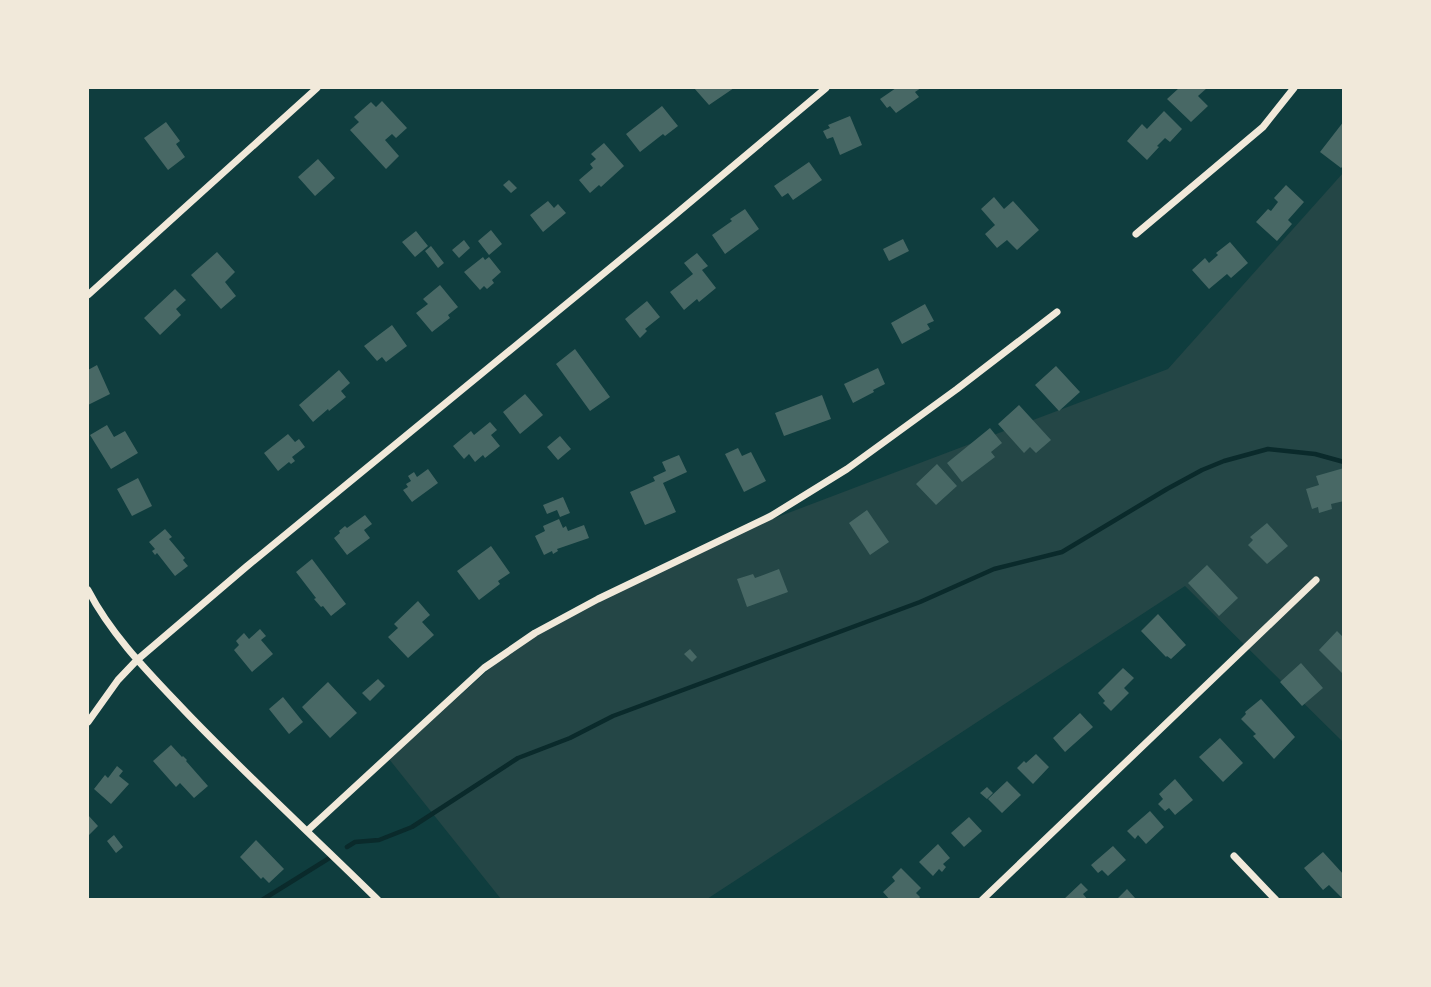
<svg xmlns="http://www.w3.org/2000/svg" width="1431" height="987" font-family="Arial,sans-serif">
  <rect width="100%" height="100%" fill="#0f3d3e"/>
  <path fill="#244646" d="M1343 173V742L1185 586 707 899H501L389 759 525 637 701 546 1168 369Z"/>
  <g fill="none" stroke-linecap="round" stroke-linejoin="round">
    <path stroke="#0a2a2b" stroke-width="4.5" d="M347 847 355 842 379 840 412 827 518 758 570 738 613 716 920 602 994 569 1062 552 1167 489 1202 470 1224 461 1268 449 1315 454 1344 462
      M262 900 331 857"/>
  </g>
  <path fill="#486865" d="M694 88H734L709 105Z
    M896 88H921L915 92 919 97 896 113 890 106 887 108 880 99Z
    M1179 88H1207L1198 96 1208 106 1191 122 1167 99Z
    M382 101 407 128 396 138 392 134 385 140 399 156 386 169 350 130 359 122 354 117 371 102 376 107Z
    M662 106 678 126 665 136 663 134 640 152 626 134Z
    M1164 111 1182 129 1170 142 1165 138 1157 146 1159 147 1147 160 1127 141 1142 124 1147 129Z
    M850 116 862 145 840 155 833 137 827 139 823 131 830 128 828 125Z
    M1344 121V165L1341 168 1320 152Z
    M166 122 180 141 176 144 185 157 168 170 144 138Z
    M604 143 624 166 601 187 599 185 590 193 579 180 593 168 590 164 596 159 591 154Z
    M318 159 335 178 315 196 298 177Z
    M809 162 822 180 793 200 788 193 782 197 774 186Z
    M509 180 517 188 511 193 503 185Z
    M1286 185 1304 202 1288 220 1292 224 1277 241 1256 222 1268 209 1271 211 1278 202 1274 198Z
    M994 197 1004 209 1013 201 1039 230 1017 250 1007 240 997 248 985 234 995 225 981 209Z
    M548 201 554 208 558 204 566 213 543 232 530 215Z
    M745 209 759 229 725 254 712 235 732 221 730 219Z
    M491 230 502 244 489 255 478 241Z
    M416 231 428 246 415 257 402 242Z
    M903 239 909 251 889 261 883 249Z
    M464 240 470 248 459 258 452 250Z
    M1230 242 1248 263 1231 278 1227 274 1209 289 1192 270 1205 258 1209 263 1218 255 1216 253Z
    M431 246 444 263 438 268 425 251Z
    M217 252 235 272 225 282 236 296 221 309 191 275Z
    M697 253 708 266 702 270 716 288 699 302 697 299 684 310 670 292 693 274 684 263Z
    M483 257 485 260 489 257 501 272 492 280 494 283 487 289 484 286 480 290 464 272Z
    M440 285 458 307 448 315 450 318 432 332 416 313 428 304 423 299Z
    M175 289 186 300 176 309 181 315 160 335 144 318Z
    M647 301 660 317 645 329 647 331 640 338 625 319Z
    M925 304 934 321 927 324 930 329 902 344 891 323Z
    M392 325 407 346 386 362 382 357 377 361 364 346Z
    M575 349 610 397 590 411 556 364Z
    M97 365 110 394 88 405V370Z
    M1056 366 1080 392 1059 411 1035 385Z
    M878 368 885 384 873 390 874 392 853 403 844 384Z
    M339 370 350 383 341 391 346 397 329 411 328 409 313 422 299 405Z
    M525 394 543 415 520 434 503 412Z
    M822 395 831 419 784 436 775 413Z
    M1019 405 1051 440 1036 453 1030 447 1024 453 998 424Z
    M490 422 497 430 491 435 500 446 485 458 483 455 475 462 469 454 464 459 453 446 471 431 474 435Z
    M107 425 114 437 125 431 138 453 111 469 90 435Z
    M990 428 1002 443 991 452 995 457 962 482 947 463Z
    M288 434 295 442 299 439 305 447 292 457 295 461 291 464 289 462 278 471 264 453Z
    M560 436 571 449 558 460 547 447Z
    M738 448 742 456 751 452 766 481 744 492 725 454Z
    M679 455 687 472 663 483 676 512 645 525 630 492 655 481 653 477 666 471 662 462Z
    M937 464 957 486 936 505 916 484Z
    M1344 468V501L1331 504 1332 509 1319 513 1318 507 1312 509 1306 489 1319 485 1316 476Z
    M428 469 438 483 412 502 403 490 408 487 406 484 411 481 408 476 414 472 417 477Z
    M138 478 152 506 132 516 117 489Z
    M563 497 570 513 560 517 557 510 547 514 543 505Z
    M867 510 889 542 870 555 849 523Z
    M365 515 372 524 364 530 370 538 347 555 334 538 340 533 339 531 345 526 347 528Z
    M559 519 563 528 566 526 568 531 584 525 589 538 557 549 558 551 553 554 552 551 544 555 535 536 545 531 543 526Z
    M1267 523 1288 546 1267 564 1248 545 1253 540 1250 537Z
    M165 529 172 537 169 539 185 558 183 560 188 566 175 576 157 553 155 555 152 551 155 549 149 542Z
    M491 546 510 573 498 581 500 584 479 600 457 571Z
    M312 559 346 604 331 616 323 606 321 607 314 599 316 598 296 572Z
    M1207 565 1238 598 1219 616 1188 583Z
    M779 569 788 592 747 607 737 579 753 574 755 578Z
    M418 601 430 615 422 622 434 635 408 658 388 637 398 628 394 624Z
    M1158 614 1186 645 1171 659 1167 656 1166 657 1141 631Z
    M260 629 266 636 261 640 273 654 252 672 234 650 239 645 236 641 244 633 249 639Z
    M1337 631 1344 638V675L1319 650Z
    M690 649 697 657 692 662 684 654Z
    M1301 663 1323 688 1302 706 1280 682Z
    M1123 668 1134 678 1124 688 1129 693 1111 711 1103 703 1105 701 1098 693Z
    M378 679 385 686 370 701 362 693Z
    M328 682 357 713 330 738 302 707Z
    M283 697 303 722 289 734 269 709Z
    M1261 699 1295 737 1274 759 1253 736 1256 734 1241 719 1246 714 1245 712Z
    M1080 713 1093 727 1065 752 1053 738Z
    M1220 738 1243 763 1223 782 1199 757Z
    M171 745 182 757 183 756 187 760 186 761 208 786 194 798 180 783 176 787 153 761Z
    M1036 754 1049 767 1033 784 1017 768 1024 761 1026 763Z
    M117 766 123 771 119 776 129 784 111 804 94 789 105 775 108 778Z
    M1175 779 1193 800 1175 815 1169 808 1165 811 1158 804 1163 799 1159 794Z
    M1007 781 1021 795 1002 813 988 799Z
    M987 787 993 793 987 799 980 793Z
    M1150 811 1164 827 1146 844 1138 835 1135 839 1127 831Z
    M88 815 98 826 88 836Z
    M969 817 982 831 964 847 951 833Z
    M114 835 123 847 116 853 107 841Z
    M256 840 284 869 269 883 263 877 261 879 240 857Z
    M938 844 950 858 943 864 946 867 942 872 939 869 933 876 919 862Z
    M1113 846 1126 860 1108 876 1102 870 1098 873 1091 865Z
    M1323 852 1344 875V900L1329 885 1323 890 1304 868Z
    M901 868 921 888 916 893 920 897 918 900H890L883 892 895 881 892 877Z
    M1081 883 1088 890 1083 894 1088 900H1063Z
    M1127 889 1135 898 1134 900H1116Z"/>
  <g fill="none" stroke-linecap="round" stroke-linejoin="round">
    <path stroke="#f1e9da" stroke-width="7" d="M1136 234 1263 127 1294 88
      M88 295 317 88
      M88 590C112 636 148 672 184 710 246 775 313 836 378 900
      M88 722 118 680 137 660 246 567 670 219 826 88
      M307 831 484 668 535 633 598 599 771 516 847 469 957 389 1057 312
      M1234 856 1276 900
      M982 900 1316 580"/>
  </g>
  <rect width="1431" height="987" fill="none" stroke="#f1e9da" stroke-width="178"/>
</svg>
